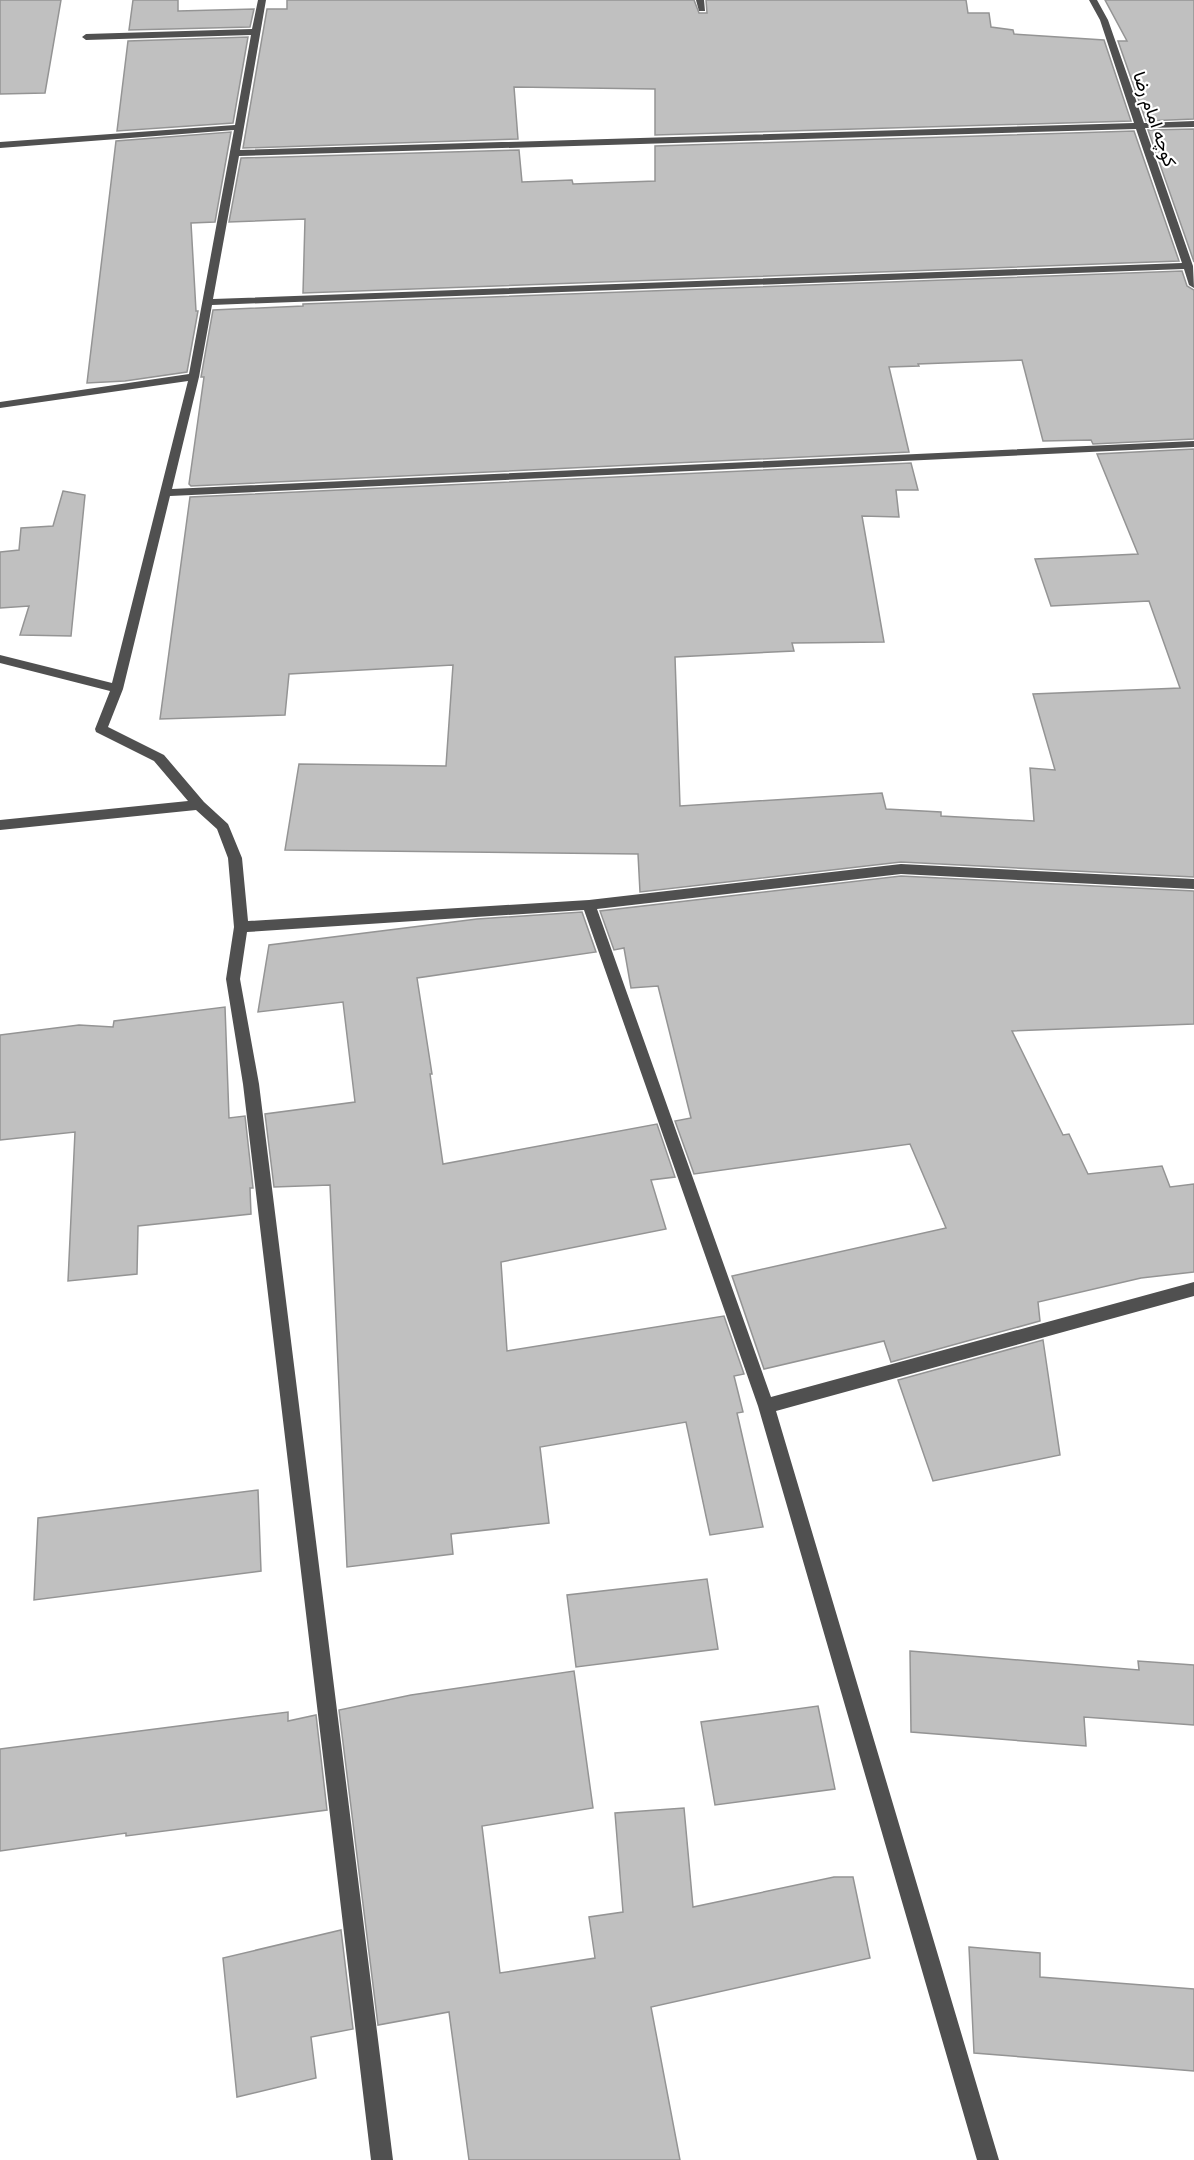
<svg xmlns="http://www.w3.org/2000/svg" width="1194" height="2160" font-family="'Roboto Condensed',Vazirmatn,sans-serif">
  <rect width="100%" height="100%" fill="#fff"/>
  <path fill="#c0c0c0" stroke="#949494" stroke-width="1.5" d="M0 0H61L45 93 0 94Z
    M133 0H178V11L254 9 250 27 129 30Z
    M287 0H694L699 13H707L706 0H966L968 13H989L991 27 1013 30 1014 34 1104 40 1131 121 655 135V89L514 87 518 139 243 148 267 9H287Z
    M1105 0H1194V119L1146 121 1118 41H1127Z
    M248 37 233 123 117 131 128 41Z
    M1194 129V262L1148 130Z
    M1134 131 1179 261 303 293 305 219 229 222 241 158 519 150 522 182 572 180 573 184 655 181V146Z
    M231 132 215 222 191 223 196 311H198L187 372 125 381 87 383 116 141Z
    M1182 271 1187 286 1194 290V439L1093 444 1091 440 1043 441 1022 360 918 364 919 366 889 367 909 452 191 486 189 484 204 377H201L213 310 303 306V304Z
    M1194 449V877L901 862 640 892 638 854 285 850 299 764 446 766 453 665 289 674 285 715 160 719 190 497 911 463 918 490H896L899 517 862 516 884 642 792 643 794 651 675 657 680 806 882 793 886 809 941 812V816L1034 821 1030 768 1055 770 1033 694 1180 688 1149 601 1051 606 1035 559 1138 554 1097 454Z
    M63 491 85 495 71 636 20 635 29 606 0 608V552L19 550 21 528 53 526Z
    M901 876 1194 891V1024L1012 1031 1063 1135 1069 1134 1088 1174 1162 1166 1170 1187 1194 1184V1272L1141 1278 1038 1302 1040 1321 891 1362 884 1341 764 1369 732 1276 946 1228 910 1144 694 1174 675 1121 691 1118 658 986 631 988 624 948 614 950 600 911Z
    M582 912 596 952 417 978 432 1074H430L443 1164 657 1124 675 1177 651 1180 666 1229 501 1262 507 1351 724 1316 744 1374 734 1376 743 1412 737 1413 763 1527 710 1535 686 1422 540 1447 549 1523 451 1534 453 1554 347 1567 330 1185 274 1187 265 1114 355 1102 343 1002 258 1012 269 945 477 919Z
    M225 1007 229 1118 245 1116 253 1188H250L251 1214 138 1226 137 1274 68 1281 75 1132 0 1140V1035L79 1025 113 1027 114 1021Z
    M1043 1340 1060 1455 933 1481 898 1380Z
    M258 1490 261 1571 34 1600 38 1518Z
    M707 1579 718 1649 576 1667 567 1595Z
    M910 1651 1139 1670 1138 1661 1194 1665V1725L1084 1717 1086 1746 911 1732Z
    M574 1671 593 1808 482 1826 500 1973 595 1958 589 1917 623 1912 615 1813 684 1808 693 1907 834 1877H853L870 1958 651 2007 680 2160H469L449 2012 378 2025 339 1710 411 1695Z
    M818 1706 835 1789 715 1805 701 1722Z
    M288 1712V1721L316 1715 327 1810 126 1836V1833L0 1851V1749Z
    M341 1930 353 2029 311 2037 316 2078 237 2097 223 1958Z
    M969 1947 1040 1953V1977L1194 1989V2071L974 2053Z"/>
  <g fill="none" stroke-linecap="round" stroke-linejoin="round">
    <path fill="#505050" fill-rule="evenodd" d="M258 0H266L240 150 1134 123 1100 20 1089 0H1097L1108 20 1144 123 1194 121V127L1145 128 1193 266 1194 288 1189 285 1184 269 212 305 199 377 172 489 1194 441V447L170 496 123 689 108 727 164 755 204 802 228 824 242 858 248 921 589 900 901 864 1194 879V889L901 874 597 909 771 1397 1194 1282V1296L776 1411 999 2160H977L758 1406 584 910 247 932 240 979 259 1084 393 2160H371L243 1084 226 979 234 927 228 858 217 829 196 810 0 830V820L188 801 154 761 96 732 95 729 110 691 0 663V655L112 683 188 381 0 408V402L189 374 234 130 0 148V142L235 125 251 35 86 40 82 37 86 34 252 29ZM1136 129 1182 263 213 299 239 156Z
      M696 0H704L705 11H699Z"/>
  </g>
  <g text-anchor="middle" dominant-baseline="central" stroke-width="4.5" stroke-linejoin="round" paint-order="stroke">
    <g font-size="18" fill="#000" stroke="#fff">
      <text transform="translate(1155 119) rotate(71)">کوچه امام رضا</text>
    </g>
  </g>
</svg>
